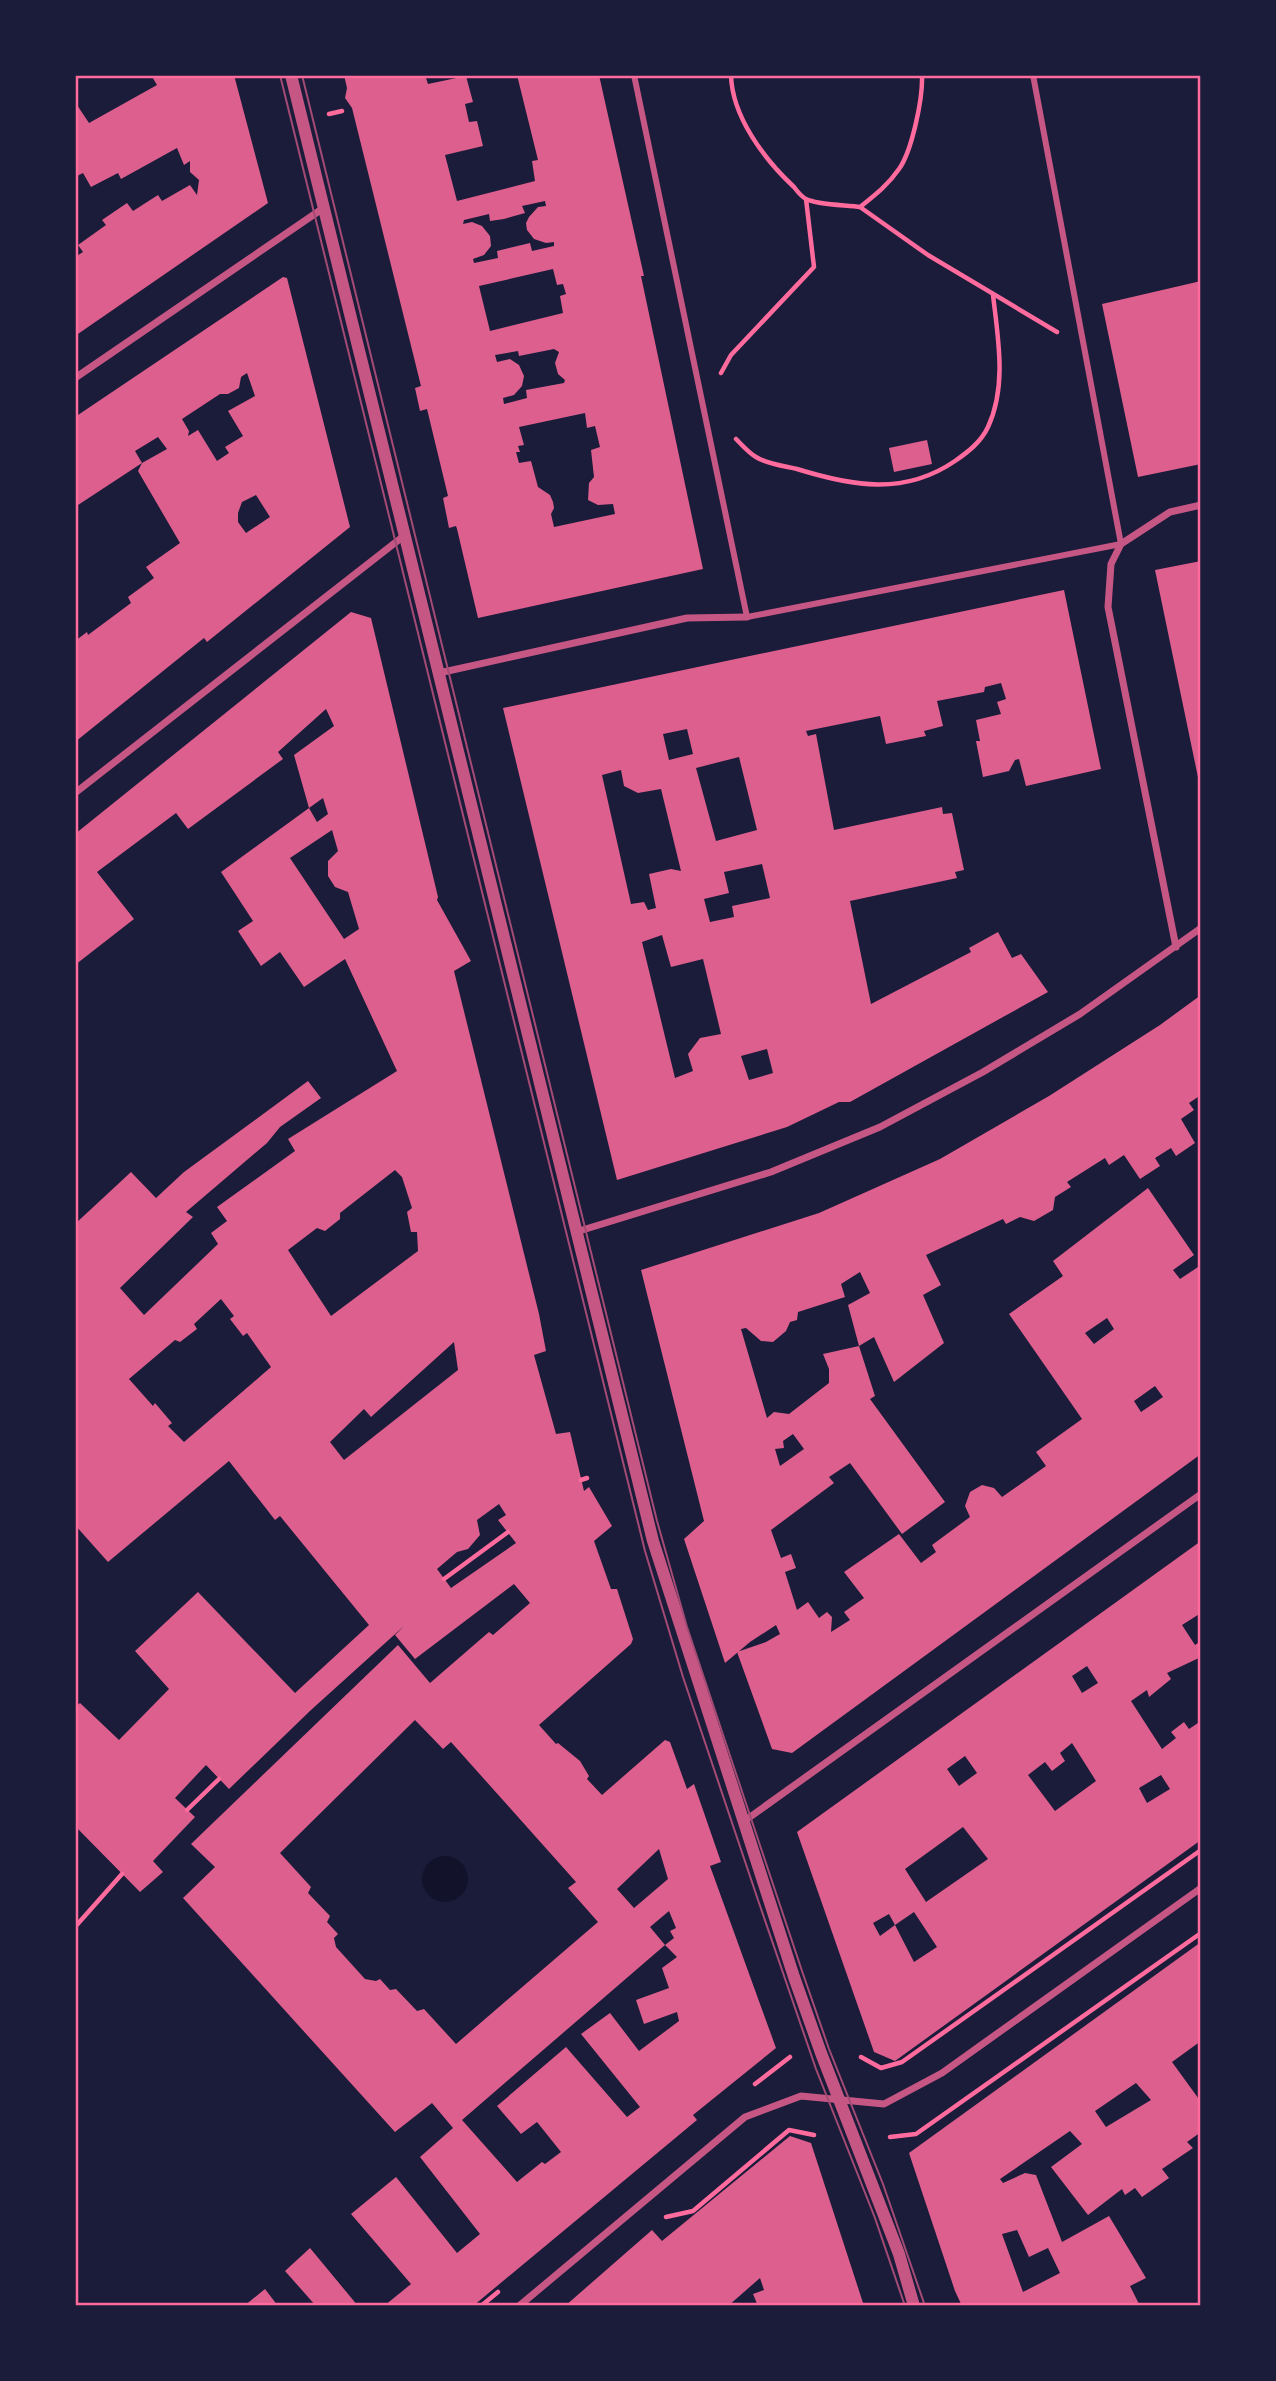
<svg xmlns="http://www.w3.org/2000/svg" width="1276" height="2381" font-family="'Crimson Pro',serif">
  <rect width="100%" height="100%" fill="#1b1b3a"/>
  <path fill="#12122b" d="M422 1879a23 23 0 1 1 46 0a23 23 0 1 1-46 0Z"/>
  <path fill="#dd5f8e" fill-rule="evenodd" d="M151 75H234L268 203 75 336V257L83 252 78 245 106 225 102 220 127 203 133 211 158 195 162 201 190 185 197 195 199 180 190 172V161L184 165 177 148 121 179 118 173 91 187 83 173 75 177V102L89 123 157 85Z
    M344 75H425L428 84 466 76 473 102 465 104 469 122 477 121 483 146 445 155 457 201 535 181 532 161 538 160 517 75H599L644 276H641L703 569 478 618 457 529 456 526 449 528 443 498 448 496 427 409 420 411 415 388 421 386 352 108 345 98 347 88ZM545 201 546 206 538 207 529 217 526 223 527 230 534 239 546 243 554 242V246L532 251 530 243 497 251 498 258 474 263 473 259 484 255 491 246 490 236 482 226 472 222 463 224 464 220 489 214 490 221 504 219 525 213 522 206ZM553 269 557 285 563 284 566 294 560 296 563 313 490 331 479 286ZM554 349 559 352 555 363 558 374 565 380 564 383 526 390 527 398 504 404 503 398 514 395 522 386 524 376 519 365 510 359 497 362 495 355 518 351 519 356ZM585 413 587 428 595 426 600 447 591 450 594 477 589 483 588 500 598 505 613 504 615 514 554 527 551 514 554 508 553 502 550 495 538 487 531 461 519 463 516 452H520L518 446 524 445 519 427Z
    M283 277 287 278 350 527 207 642 204 638 75 742V641L87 632 88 635 131 603 128 597 154 578 146 567 180 543 138 471 142 463 167 449 158 437 135 451 142 463 75 507V417ZM247 373 255 396 228 411 243 436 225 447 229 453 217 461 198 430 188 436 189 431 182 419 220 394H228L239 388 241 377ZM256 495 270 517 246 533 238 522V513L242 502Z
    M1201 281V464L1138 477 1102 304Z
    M927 440 932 464 894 472 889 448Z
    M1201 561V787H1200L1155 570Z
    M1064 590 1101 769 1026 786 1019 759 1015 760 1009 771 983 777 976 741H980L976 720 1001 714 997 702 1006 699 1001 683 985 687 984 692 937 701 943 726 924 731 926 736 886 744 880 716 806 731 808 736 816 734 834 830 942 807 943 814 952 813 964 870 955 872 957 878 850 901 871 1004 971 952 969 948 998 932 1012 958 1021 954 1048 992 850 1102H839L787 1127 617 1180 503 708ZM687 729 693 754 669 760 663 734ZM739 757 757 830 716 841 696 768ZM621 770 624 786 638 793 661 789 681 871 671 869 649 874 656 908 648 910 644 902 631 904 602 775ZM762 864 770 898 732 906 734 917 710 922 704 899 729 893 724 872ZM662 935 671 967 703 959 721 1034 700 1038 688 1054 693 1071 675 1078 642 942ZM767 1049 773 1073 749 1080 741 1056Z
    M351 612 371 618 438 897 437 900 471 961 454 971 539 1314 546 1351 534 1355 556 1434 570 1432 584 1491 589 1487 612 1526 594 1541 611 1589H617L633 1639 631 1644 539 1725 556 1744 558 1743 580 1761 589 1776 587 1779 602 1795 665 1740 670 1742 687 1789 694 1784 721 1862 710 1866 776 2048 693 2115 697 2120 473 2306H384L411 2284 351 2214 396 2177 457 2253 480 2234 420 2157 453 2128 432 2103 395 2132 183 1898 215 1867 191 1844 398 1645 430 1683 489 1632 493 1635 530 1603 514 1584 415 1659 395 1635 404 1626 311 1710 229 1789 206 1765 175 1798 195 1817 153 1861 163 1872 140 1892 75 1826V1707L80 1703 119 1740 169 1689 135 1651 198 1592 295 1693 369 1625 280 1516 275 1520 229 1461 108 1562 75 1525V1224L131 1172 156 1198 184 1172 308 1081 321 1098 280 1127 267 1143 186 1212 193 1217 120 1288 144 1315 218 1244 211 1233 227 1221 217 1207 295 1151 288 1139 397 1071 345 959 304 987 280 952 261 966 238 931 253 921 221 872 309 808 317 822 328 814 323 798 309 808 294 755 334 726 326 709 278 752 283 759 188 829 176 813 97 872 134 919 75 965V834ZM332 830 338 851 328 861V876L335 887 348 892 359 929 344 939 290 858ZM395 1170 402 1177 412 1208 407 1212 411 1232H417L418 1251 331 1316 288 1250 317 1228 325 1231 340 1219V1213ZM221 1299 234 1316 230 1319 243 1336 247 1333 271 1367 184 1442 168 1426 172 1423 155 1403 153 1406 129 1379 175 1340 180 1342 197 1329 194 1324ZM454 1342 458 1370 344 1460 330 1442 364 1409 371 1417ZM499 1504 506 1515 498 1520 516 1543 451 1588 437 1569 457 1552 468 1549 480 1535 477 1520ZM415 1720 443 1749 451 1742 576 1882 568 1888 598 1922 456 2044 424 2009 417 2011 396 1989 390 1990 380 1979 376 1981 365 1979 336 1947 334 1938 338 1934 327 1922 330 1916 308 1893 311 1887 280 1853ZM659 1849 668 1879 634 1908 617 1889ZM669 1911 676 1928 670 1931 674 1938 665 1945 677 1957 662 1968 669 1988 636 2000 644 2024 677 2012 679 2021 639 2051 610 2013 581 2034 640 2107 627 2117 566 2047 497 2106 521 2134 537 2122 561 2152 545 2164 542 2162 517 2182 462 2120 665 1945 650 1927Z
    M1201 995V1095L1189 1103 1194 1110 1181 1119 1195 1143 1176 1156 1171 1148 1155 1158 1160 1166 1140 1179 1124 1155 1109 1165 1105 1158 1067 1182 1071 1187 1055 1197 1053 1210 1034 1221 1020 1217 1006 1224 1003 1219 926 1255 941 1285 923 1295 944 1343 894 1382 874 1337 859 1346 848 1305 870 1293 860 1272 841 1284 845 1297 798 1312 797 1320 790 1322 786 1331 773 1342 761 1341 746 1328 741 1329 767 1418 774 1412 789 1414 829 1383V1369L823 1354 859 1346 875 1396 870 1399 945 1502 902 1534 850 1463 829 1477 834 1483 771 1530 781 1558 791 1554 796 1568 785 1572 797 1610 808 1602 819 1618 827 1612 832 1617 831 1632 850 1620 844 1612 864 1598 844 1572 899 1534 921 1563 936 1552 932 1545 970 1517 965 1506 970 1492 982 1485 994 1488 1002 1497 1046 1466 1036 1452 1082 1419 1009 1314 1063 1276 1053 1261 1148 1188 1194 1255 1173 1270 1180 1279 1201 1265V1454L792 1753 772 1749 737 1652 766 1642 780 1634 776 1625 750 1642 725 1663 684 1539 704 1521 641 1270 819 1213 940 1159 1049 1096 1160 1025ZM1107 1318 1114 1329 1094 1344 1085 1333ZM1155 1386 1163 1397 1141 1412 1134 1401ZM793 1434 804 1449 780 1466 775 1449 784 1448 783 1441Z
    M1201 1541V1613L1182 1625 1195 1645 1201 1641V1657L1167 1673 1171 1679 1149 1697 1147 1690 1131 1701 1162 1749 1176 1738 1171 1732 1184 1722 1189 1729 1201 1721V1840L895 2061 874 2052 797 1832ZM1087 1666 1098 1683 1082 1693 1072 1676ZM1072 1743 1096 1781 1055 1811 1028 1775 1045 1762 1052 1771 1065 1761 1060 1753ZM965 1756 977 1773 959 1786 947 1769ZM1161 1775 1170 1789 1147 1803 1139 1788ZM963 1827 988 1859 926 1902 905 1869ZM914 1912 937 1947 914 1962 895 1925 880 1936 873 1923 889 1914 895 1925Z
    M1201 1942V2041L1172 2062 1201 2102V2132L1187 2142 1193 2148 1162 2169 1169 2178 1142 2197 1135 2188 1125 2195 1122 2189 1088 2215 1051 2167 1082 2144 1070 2131 1000 2179 1003 2183 1025 2173 1036 2175 1062 2242 1109 2216 1146 2278 1130 2286 1140 2306H962L955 2291 909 2153ZM1136 2083 1151 2100 1106 2127 1095 2111ZM1017 2230 1029 2257 1048 2248 1060 2273 1023 2292 1002 2234Z
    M790 2136 811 2143 864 2306H758L753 2294 764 2290 760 2278 728 2306H565L652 2230 662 2241Z
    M310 2248 358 2306H316L285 2271Z
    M265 2289 278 2306H244Z"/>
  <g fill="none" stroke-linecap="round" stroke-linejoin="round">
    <path stroke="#ff6b9d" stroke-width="4.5" d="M731 75C732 117 765 160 794 187 797 191 802 197 806 199 817 205 847 205 860 207 875 195 888 185 899 169 912 151 923 98 922 75
      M329 114 342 111
      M860 207 928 255 1057 332
      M721 373 731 355 814 267 806 199
      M736 439C742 445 749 453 756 457 767 464 784 466 797 469 852 486 904 496 955 461 968 452 981 442 988 427 1007 386 998 338 993 295
      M581 1480 587 1478
      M444 1579 508 1532
      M187 1810 219 1779
      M75 1927 122 1874
      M861 2057 881 2068 902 2062 1201 1850
      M755 2084 790 2057
      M890 2137 916 2134 1201 1933
      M666 2217 693 2211 789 2130 814 2135
      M481 2306 498 2292"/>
    <path stroke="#c65784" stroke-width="6" d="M634 75 747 617 1121 544 1033 75"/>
    <path stroke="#c65784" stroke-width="7" d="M75 378 322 209
      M439 673 687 618 747 617
      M75 793 405 535
      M1176 947 1108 607 1111 564 1121 544 1170 512 1201 505
      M576 1232 771 1172 880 1127 983 1072 1080 1014 1201 928
      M743 1822 1201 1494
      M519 2306 745 2117 801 2096 884 2104 942 2073 1201 1888"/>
    <path stroke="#c65784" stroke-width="12" d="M291 75 653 1541 794 1977 821 2053 899 2254 914 2306"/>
    <path stroke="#a44b75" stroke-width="2" d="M280 75 645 1551 683 1677 758 1900 816 2069 875 2218 905 2306
      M302 75 657 1521 687 1627 802 1971 829 2049 883 2184 925 2306"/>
  </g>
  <rect width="1276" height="2381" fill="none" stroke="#1b1b3a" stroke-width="154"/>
  <rect x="77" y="77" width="1122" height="2227" fill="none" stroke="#ff6b9d" stroke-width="2.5"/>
</svg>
